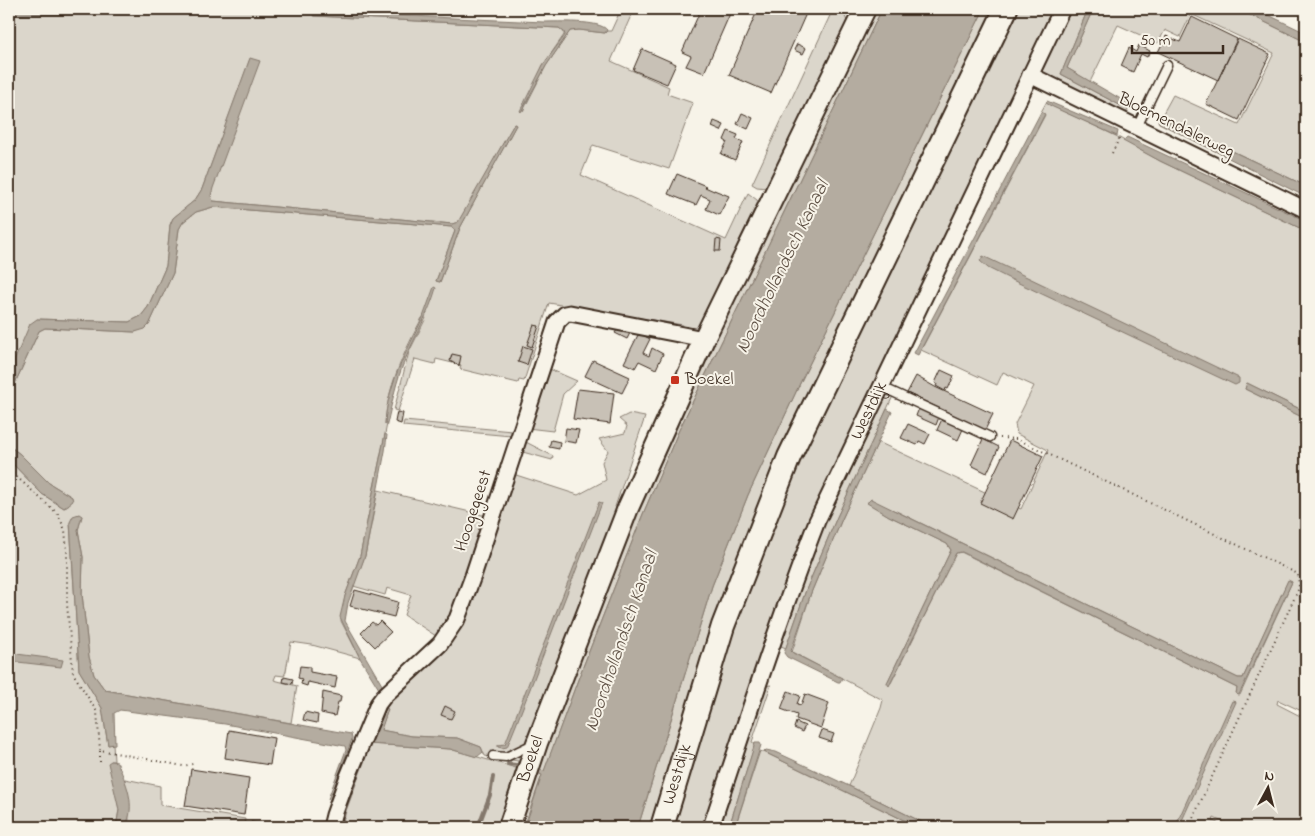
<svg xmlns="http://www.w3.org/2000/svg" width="1315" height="836" font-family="'Indie Flower',sans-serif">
  <rect width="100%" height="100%" fill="#f7f3e8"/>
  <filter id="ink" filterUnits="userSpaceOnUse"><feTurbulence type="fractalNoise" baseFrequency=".02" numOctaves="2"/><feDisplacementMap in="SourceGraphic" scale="10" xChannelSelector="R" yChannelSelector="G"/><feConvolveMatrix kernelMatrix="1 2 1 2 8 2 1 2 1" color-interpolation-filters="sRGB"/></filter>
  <g filter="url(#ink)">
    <path fill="#dbd6cb" stroke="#8b8074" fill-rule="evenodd" d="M145 9H317L318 11H315L314 16 559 28 564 32V35L543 65 523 111 546 66 570 31 579 30 605 33 607 31H611L621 9H634L611 61 669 87 667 94 693 103 669 169 593 145 581 175 726 240 748 193 757 200 760 206 701 330 681 331 683 325 549 303 524 381 519 380 518 383 460 369 461 365 436 359 435 364 415 359 398 411 394 410 409 352 426 318H422C405 350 387 387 385 424H387L360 556 345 596 341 621 360 658 312 645 291 642 286 671 284 676 276 675 274 680 297 686 291 723 105 690 94 675 89 657 82 594 83 557 78 530 82 516 70 522 79 670 102 708 108 745 113 744 114 761H111L119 810 116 827H9V460L42 494 64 508 67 507 72 497 49 483 20 454 9 446V396L39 331 45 328 135 332 149 325 173 273 179 229 183 222 196 212 213 207 452 227 455 231 436 281 440 282 460 228 516 125 514 124 459 222 452 224 213 201 211 199 210 196 250 59 202 189 195 200 173 218 170 225 166 266 148 307 141 316 129 322 37 319 9 373V15C54 11 100 18 145 9Z
      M833 9 842 10 848 23 767 188 757 187 752 184Z
      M871 9H882L679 430 643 514 579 677 544 772 539 770 542 775 524 827H513L646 482Z
      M984 9H1000L870 278 655 827H638L712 586 748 495 802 379Z
      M1014 9H1057L861 418 706 827H668L770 516Z
      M1069 9H1088L1061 74 1129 110 1122 115 1039 74Z
      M1093 9H1238L1306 42V186L1161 117 1173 95 1239 125 1274 53 1191 14 1180 37 1165 30 1158 43 1118 25 1090 82 1067 68Z
      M1046 103 1116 136 1160 161 1306 231V412L1247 383 1245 389 1306 419V713L1278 700 1277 704 1306 719V827H1234L1214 818 1213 821 1226 827H932L849 786 881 708 883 700 792 652 811 593 842 519 878 442 1021 509 1048 450 1017 434 1015 424 1034 386 1003 372 997 385 921 350 1045 115 1041 112ZM867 502 896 511 1238 678H1243L1288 581 1292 582 1240 695 1236 694 1237 688 961 552 956 553 891 683H887L951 550 947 544 889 516Z
      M545 367 577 381 563 394 553 431 527 428Z
      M886 394 893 396 837 517 806 590 786 648 776 644 803 568Z
      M629 414 645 417 615 507 621 511 528 743C515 750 507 755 492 751L490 757 485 756 481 747 457 738 412 736 380 730 388 710 368 744 450 749 516 768 518 761 512 760 508 762 502 760 525 751 501 827H336L383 703 439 651 513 474 578 495 606 480 602 462 608 451 599 439 625 433 627 426 619 419Z
      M404 421 512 431 511 436 403 426Z
      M522 440 553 456 552 460 519 451Z
      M378 490 487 516 457 605 442 636H436L404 615 411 595 387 588 385 595 353 586 365 556Z
      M771 685 752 742 755 744 729 827H719L745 740 765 686Z
      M760 751 766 753 918 827H735Z
      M125 779 160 786V805L245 819 244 827H125L129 820Z"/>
    <path fill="#b4aca0" stroke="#84786c" d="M9 9H145C100 18 54 11 9 15Z
      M882 9H984L802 379 748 495 712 586 638 827H525L542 775 537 773 538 769 544 771 579 677 643 514 679 430Z
      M1088 9H1093L1067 68 1131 105 1129 110 1061 74Z
      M1238 9H1256L1306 33V42Z
      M315 11C392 15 468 19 544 22 557 22 600 20 607 30L605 33 579 30 570 31 546 66 521 112 520 111 543 65 565 35 564 32 559 28 315 16H313Z
      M250 58 260 61 213 188 211 196 213 201 452 224 458 222 514 124 516 125 460 228 440 282 436 281 455 231 452 227 213 207 196 212 183 222 179 229 173 273 149 325 145 329 135 332 45 328 39 331 9 396V373L30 324 37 319 129 322 141 316 148 307 166 266 170 225 173 218 195 200 202 189Z
      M1047 101 1118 131 1117 136 1053 107 1046 103Z
      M1041 112 1045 114 918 355 914 353Z
      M1160 117 1306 186V197L1159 123 1158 121Z
      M1127 137 1306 221V231L1160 161 1123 141Z
      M983 256 1239 378V383L1235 385 1008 278 988 268 980 261Z
      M434 287 436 288C429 313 415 336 405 360 396 381 392 403 387 424H385C387 385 407 351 423 317 427 307 430 297 434 287Z
      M1247 383 1306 412V419L1245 389Z
      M887 409 892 412 842 519 811 593 791 651 793 653 842 678 840 682H838L787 657 784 653 806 590 837 517Z
      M385 434 387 435 385 451 365 556 348 603 345 621 382 685 379 689 360 658 340 617 345 596 360 556Z
      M9 446 20 454 49 483 72 497 73 501 64 508 42 494 9 460Z
      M871 499 1238 678H1243L1288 580 1292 582 1239 695 1236 694 1237 688 962 552 956 553 889 686 887 683 951 550 947 544 889 516 867 503Z
      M599 502 602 503 516 725 507 747 502 748 498 747V745L505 744Z
      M79 514 82 516 78 530 83 557 82 594 89 657 94 675 105 690 351 734 352 739 330 800 328 799 346 750 345 746 225 724 120 710 114 713 115 744 108 745 102 708 79 670 70 522 73 516Z
      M9 653 63 660 61 667 9 661Z
      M1232 701 1236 702 1179 827H1175Z
      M386 708 388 709 381 730 412 736 457 738 481 747 483 752 477 757 450 749 368 744Z
      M755 743H760L761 745 735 827H729Z
      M766 750 776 752 849 786 932 827H918L764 752Z
      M111 761 117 762C126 782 137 806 125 827H116L119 810 108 763Z"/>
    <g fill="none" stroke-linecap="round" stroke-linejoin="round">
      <path stroke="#84786c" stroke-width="4" d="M508 764 517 765
        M340 827 345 809 365 755
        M478 827 490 795 493 777"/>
    </g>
    <path fill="#c8c1b6" stroke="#3b2a1e" d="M701 9H732L704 73 686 66 691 56 682 52Z
      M758 9H808L771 93 729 75Z
      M1192 17 1237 39 1218 80 1158 52 1166 36 1180 42Z
      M1238 39 1270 54 1239 120 1206 104Z
      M797 44 806 48 803 54 794 50Z
      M1139 45 1150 51 1147 57 1141 54 1133 72 1121 66 1129 48 1136 52Z
      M642 49 676 64 667 84 633 70Z
      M742 113 753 118 748 129 737 124Z
      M714 121 724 125 721 131 712 127Z
      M728 131 738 135 736 139 743 142 735 160 721 154 727 142 724 140Z
      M677 174 706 186 705 187 714 191V190L729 196 719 215 706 209 710 199 701 195 696 205 668 194Z
      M716 239 721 240 720 251H715Z
      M534 325 539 326 532 347 527 345Z
      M619 327 630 333 627 339 615 333Z
      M639 333 650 339 643 353 649 356 652 348 663 354 656 369 639 361 635 368 624 363Z
      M523 346 532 349 527 365 518 362Z
      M452 354 461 356 459 366 450 361Z
      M593 360 630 377 622 393 585 376Z
      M941 370 954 376 948 389 946 388 945 391 936 386 937 384 935 383Z
      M916 376 935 387 993 414 985 430 907 393Z
      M578 389 614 393 610 424 573 419Z
      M919 408 939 417 936 425 916 416Z
      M397 412 403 413 401 424 395 422Z
      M942 419 963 429 958 440 937 430Z
      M908 424 930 434 925 444 919 441 917 445 901 438Z
      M566 428 579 430 576 443 564 441Z
      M983 439 999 447 987 473 971 465Z
      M551 440 560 442 559 449 549 447Z
      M1010 440 1043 456 1013 519 980 503Z
      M355 590 398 602 394 617 350 606Z
      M380 621 391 632 375 647 361 633 372 622 376 625Z
      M300 666 310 667V672L337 677 335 688 308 682 307 686 301 684 302 679 298 678Z
      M284 677 293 679 292 684 283 682Z
      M788 691 800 696 797 704 801 705 805 694 829 703 821 728 796 719 797 715 781 709Z
      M323 692 341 696 340 702H338L335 716 321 713Z
      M445 706 455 711 451 719 441 715Z
      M305 712 318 715 317 723 303 720Z
      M796 722 805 726 802 732 794 728Z
      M229 730 274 738 270 765 225 758Z
      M822 730 834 734 831 742 819 738Z
      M191 769 249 778 244 815 185 806Z
      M251 822 260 823 259 827H250Z"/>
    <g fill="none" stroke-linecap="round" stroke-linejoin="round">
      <g stroke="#3b2a1e" stroke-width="11">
        <path id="lane" d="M1137 127 1167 65
          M882 387 990 437
          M493 756 506 757 533 744"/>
      </g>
      <g stroke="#3b2a1e" stroke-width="19">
        <g id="street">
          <path d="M1030 75 1306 210"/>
          <path d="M331 827 334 815 347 779 378 704 384 696 440 644 457 619 473 576 557 322 565 314 570 313 704 339"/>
          <path id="s1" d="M711 827C745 724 778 622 817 521L1062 9"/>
        </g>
      </g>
      <g stroke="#3b2a1e" stroke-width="24">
        <g id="secondary">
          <path id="s2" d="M509 827 537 743 628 508 704 339 865 9"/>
        </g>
      </g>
      <g stroke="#3b2a1e" stroke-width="26">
        <g id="primary">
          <path id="s3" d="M662 827 723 626 789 457 1006 9"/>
        </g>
      </g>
      <path stroke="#3b2a1e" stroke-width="2" stroke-dasharray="1 4" stroke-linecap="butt" d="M1112 153 1121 135
        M1000 438 1017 439 1298 574 1299 588 1189 827
        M9 470 58 514 65 530 67 551V604L73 673 97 712 100 750
        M100 762V750L183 766 193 764"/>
      <use href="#lane" stroke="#f7f3e8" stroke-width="8"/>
      <use href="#street" stroke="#f7f3e8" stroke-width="15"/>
      <use href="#secondary" stroke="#f7f3e8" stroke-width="20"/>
      <use href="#primary" stroke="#f7f3e8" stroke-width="22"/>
    </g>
  </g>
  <rect fill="#c8321e" stroke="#f7f3e8" stroke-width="2" x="670" y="375" width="10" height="10" rx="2.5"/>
  <g text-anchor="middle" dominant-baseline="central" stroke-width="4" stroke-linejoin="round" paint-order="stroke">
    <g font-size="18" fill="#3b2a1e" stroke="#f7f3e8">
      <text transform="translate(1176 126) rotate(26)">Bloemendalerweg</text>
      <text stroke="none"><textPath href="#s1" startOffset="446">Westdijk</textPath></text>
      <text transform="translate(474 511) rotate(-72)">Hoogegeest</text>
      <text stroke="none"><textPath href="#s2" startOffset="71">Boekel</textPath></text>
      <text stroke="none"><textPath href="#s3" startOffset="55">Westdijk</textPath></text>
    </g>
    <g font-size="18" fill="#3b2a1e" stroke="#f7f3e8" text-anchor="start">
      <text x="685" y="380">Boekel</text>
    </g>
    <g font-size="19" font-style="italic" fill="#5f5145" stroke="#f7f3e8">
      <text transform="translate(783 267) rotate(-64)">Noordhollandsch Kanaal</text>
      <text transform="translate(622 641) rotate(-71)">Noordhollandsch Kanaal</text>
    </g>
  </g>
  <rect width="1315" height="836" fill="none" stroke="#f7f3e8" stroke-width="30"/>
  <rect x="15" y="15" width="1285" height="806" fill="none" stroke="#3b2a1e" stroke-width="2" filter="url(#ink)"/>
  <g transform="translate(1268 788) rotate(7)" stroke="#f7f3e8" stroke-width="4" paint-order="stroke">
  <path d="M0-4L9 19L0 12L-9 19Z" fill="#3b2a1e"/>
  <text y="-8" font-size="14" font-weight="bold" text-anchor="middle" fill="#3b2a1e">N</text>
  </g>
  <path d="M1132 45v8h91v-8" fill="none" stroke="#3b2a1e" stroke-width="2.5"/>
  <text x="1140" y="45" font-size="15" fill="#3b2a1e" stroke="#f7f3e8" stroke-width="4" paint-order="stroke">50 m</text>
</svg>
